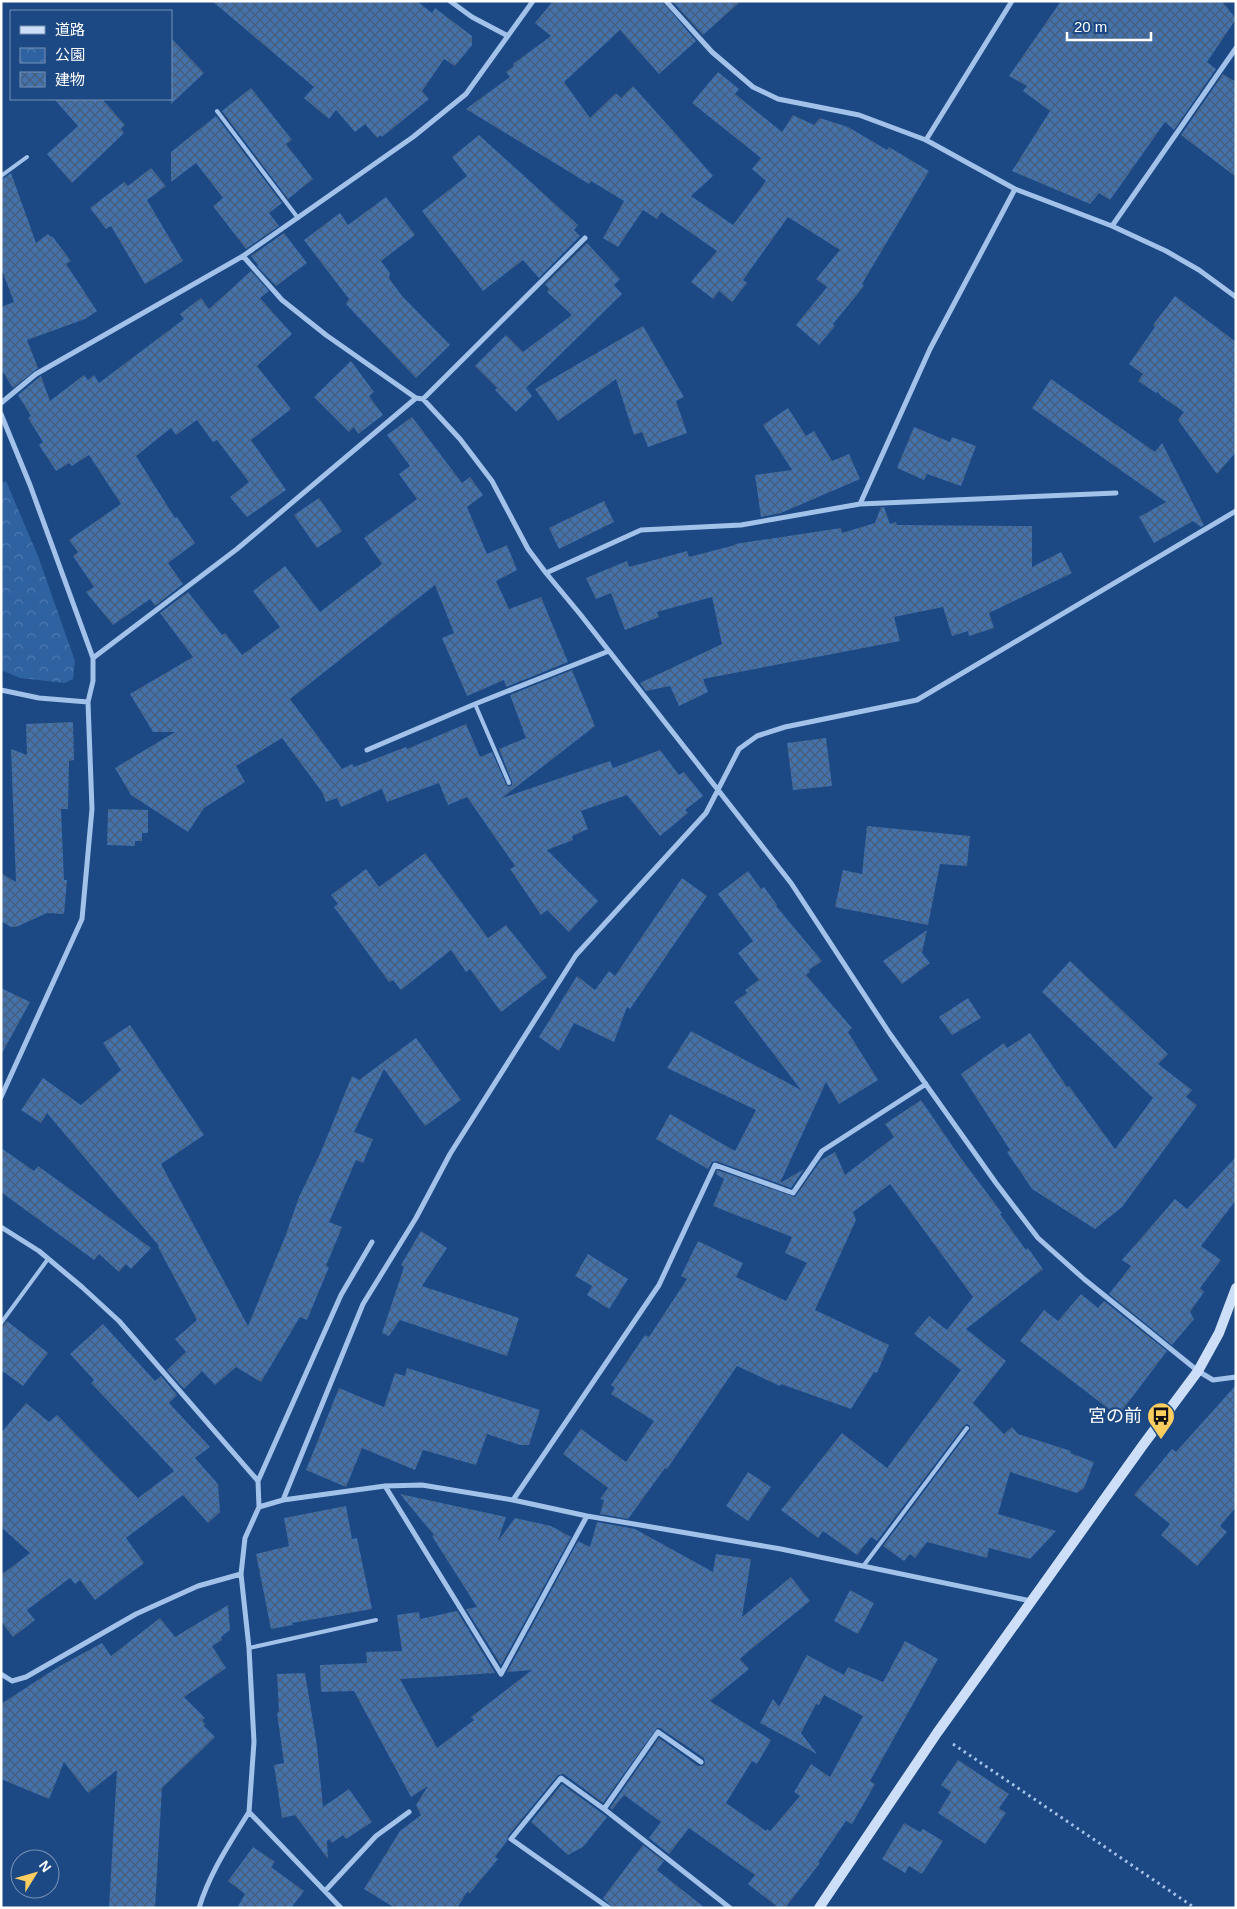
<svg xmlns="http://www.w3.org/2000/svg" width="1237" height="1909" font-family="Helvetica,'Noto Sans JP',sans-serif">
  <defs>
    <pattern id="park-crowns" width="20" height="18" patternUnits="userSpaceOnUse" patternTransform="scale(1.25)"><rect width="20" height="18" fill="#2f62a1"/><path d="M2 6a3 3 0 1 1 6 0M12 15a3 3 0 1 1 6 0" fill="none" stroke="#4e7aaf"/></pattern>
    <pattern id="building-cross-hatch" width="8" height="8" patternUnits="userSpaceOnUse" patternTransform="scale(1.25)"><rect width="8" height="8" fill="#4472ac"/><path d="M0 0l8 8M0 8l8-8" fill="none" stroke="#485d77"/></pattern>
  </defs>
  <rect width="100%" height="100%" fill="#1c4883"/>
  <path fill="url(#park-crowns)" d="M6 481 38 556 75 661 73 679 65 683 20 678 1 670V483Z"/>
  <path fill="url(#building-cross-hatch)" d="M212 1H417L432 13 435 8 472 36V45L455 66 444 59 422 91 429 99 382 137 381 135 377 138 365 124 355 132 336 110 329 119 304 98 314 87Z
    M553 1H662L696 41 659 74 620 30 564 82 590 118 616 93 621 98 633 86 713 176 691 196 733 225 766 181 752 169 761 158 692 103 718 72 739 89 735 94 782 132 793 115 814 125 820 118 848 127 887 150 889 147 929 171 862 284 864 286 833 324 835 326 819 345 796 325 827 287 816 279 840 250 788 217 743 280 747 283 732 302 719 291 713 299 691 282 717 251 661 212 657 219 643 210 618 247 603 238 624 201 591 181 589 184 466 109 510 77 506 72 514 66 513 64 551 36 535 23Z
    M672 1H741L703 35Z
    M1061 1H1222L1236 19 1207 62 1216 69 1174 130 1165 122 1110 200 1099 193 1090 204 1012 171 1050 111 1023 91 1027 86 1009 76Z
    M171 38 204 73 171 104Z
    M1223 74 1236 82V177L1181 135Z
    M251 88 292 140 286 144 313 179 288 199 222 111Z
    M54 99H102L125 125 121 129 124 133 72 183 47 154 78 126Z
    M216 116 282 203 269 213 279 226 246 249 213 206 223 198 196 163 171 182V152Z
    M479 135 578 225 574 230 580 236 539 278 523 260 483 291 422 211 467 176 452 157Z
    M151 168 166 186 147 200 183 261 145 284 111 226 106 229 90 208 124 182 128 186Z
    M11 173 36 243 48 234 51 237 52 236 71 261 66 264 97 311 85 319 27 340 38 368 13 388 1 369V307L14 302 1 268V180Z
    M386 197 415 235 381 261 390 273 389 278 402 296 450 345 416 378 346 304 349 299 304 240 340 213 348 225Z
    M284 233 307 263 276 286 257 266 258 265 251 256Z
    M587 243 620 279 614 285 622 294 526 388 532 396 516 412 495 390 497 388 475 366 506 335 523 352 572 315 547 292 549 289 545 284Z
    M251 271 269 291 260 298 292 334 257 366 291 409 251 440 286 490 247 517 230 497 249 482 217 440 213 442 197 420 176 435 171 428 136 456 175 518 177 517 195 543 168 563 183 584 155 606 150 599 113 625 86 592 94 587 73 556 78 552 69 540 121 504 89 455 72 466 69 463 56 471 39 445 43 442 28 418 31 416 18 395 41 376 50 401 84 375 88 380 94 375 99 383 184 319 180 314 201 298 209 309Z
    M1175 296 1236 342V452L1217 474 1178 420 1184 412 1161 396 1158 392 1156 393 1138 381 1143 374 1129 364 1155 327 1153 325Z
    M643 326 684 397 676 401 687 433 648 447 642 432 634 435 616 379 558 421 535 389Z
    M351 361 374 392 369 396 383 415 358 434 354 427 349 432 314 397Z
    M1051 379 1155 452 1162 443 1204 525 1201 527 1193 521 1154 543 1139 517 1166 502 1032 408Z
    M788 408 806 436 814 431 832 461 849 454 860 479 781 513 761 517 755 475 792 470 763 425Z
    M412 417 462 483 470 477 483 495 467 507 487 554 507 545 517 570 496 581 509 609 541 597 568 662 506 687 504 680 467 696 442 638 454 633 435 585 290 699 342 769 352 764 354 767 406 747 407 749 466 724 480 757 492 752 506 784 509 787 512 785V782L499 749 526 738 510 695 572 670 595 726 502 798 610 761 613 768 660 750 679 775 684 772 703 796 685 810 688 813 660 836 627 795 581 811 588 829 572 836 573 840 547 850 598 901 569 932 547 910 541 915 510 869 515 866 467 797 448 805 439 783 387 802 382 789 341 807 337 798 326 802 322 792 282 738 236 766 245 782 204 808 188 832 131 795 115 768 175 732H153L130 694 193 657 160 613 188 592 222 635 225 633 242 655 280 627 253 591 285 566 320 612 382 564 364 538 417 499 399 474 410 466 387 435Z
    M914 427 950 442 952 437 976 446 961 486 927 474 924 480 897 468Z
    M319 498 342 531 317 548 294 515Z
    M604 501 614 522 559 549 549 528Z
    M881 507H884L890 524 896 522 897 525 1032 526V567L1061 552 1072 573 989 613 994 628 969 636 968 631 952 636 943 607 894 617 900 641 703 679 708 692 679 706 670 686 646 691 640 683 722 644 712 597 657 612 659 617 625 630 611 593 596 599 586 578 627 561 629 567 687 551 689 557 735 545V544L841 528 842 533 875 523Z
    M73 722 74 760 69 761 68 809H61L64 880H67L64 914 47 913 16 927H11L1 921V873L16 882 11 749 27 755 26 724Z
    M826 738 832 786 793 790 787 743Z
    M108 809 148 810V833H142V841H135V846L107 845Z
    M867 826 970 836 967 866 940 864 928 925 835 907 843 870 862 874Z
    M425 853 488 938 506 925 547 977 501 1012 470 969 466 972 451 950 401 990 393 980 389 982 334 907 338 904 331 895 366 869 379 887Z
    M748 871 761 889 764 887 777 905 776 906 822 961 809 970 810 972 806 975 852 1028 848 1032 878 1080 839 1104 826 1082 780 1183 804 1169 791 1188 716 1161 712 1162 708 1169 656 1139 670 1114 735 1151 756 1110 667 1068 691 1031 801 1090 734 1002 747 993 745 990 759 980 738 953 753 941 718 894Z
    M682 878 707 896 630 1009 627 1007 614 1042 574 1023 559 1051 539 1037 577 976 595 990 609 971 615 976Z
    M927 930 922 953 930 963 902 984 883 961Z
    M1070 961 1168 1054 1158 1064 1192 1090 1186 1097 1197 1105 1122 1207 1095 1229 1032 1189 1007 1152 1010 1150 961 1074 1004 1043 1007 1048 1030 1033 1067 1087 1069 1086 1115 1149 1153 1098 1042 992Z
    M1 988 30 1002 1 1055Z
    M968 998 981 1018 952 1035 939 1017Z
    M130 1025 204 1135 161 1164 248 1326 285 1237 299 1197 320 1154 352 1076 359 1080 416 1038 461 1100 425 1126 384 1069 354 1132 373 1139 363 1163 356 1160 329 1222 342 1227 326 1266 329 1267 307 1320 300 1317 261 1382 236 1367 215 1385 202 1371 184 1389 167 1370 186 1352 175 1339 197 1320 158 1247 159 1246 47 1113 41 1123 21 1110 43 1078 81 1105 121 1070 103 1043Z
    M921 1100 960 1157 1002 1213 1000 1214 1026 1250 1028 1248 1043 1269 966 1329 1006 1361 973 1403 1004 1434 1012 1427 1018 1434 1071 1451 1070 1453 1094 1462 1084 1488 1077 1493 1010 1472 998 1514 1056 1531 1030 1559 989 1548 987 1558 927 1542 915 1558 910 1554 904 1561 883 1546 970 1430V1426L967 1424 964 1426 877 1541 871 1537 857 1555 823 1531 818 1538 781 1510 842 1433 887 1468 961 1370 914 1334 929 1316 947 1330 973 1297 890 1184 853 1212 856 1220 815 1310 889 1345 877 1373 874 1372 851 1409 781 1384 780 1386 737 1366 667 1469 665 1468 628 1519 600 1514 604 1500 600 1499 608 1488 563 1454 581 1429 626 1462 654 1421 611 1394 615 1388 611 1385 645 1335 649 1337 687 1279 681 1276 698 1241 743 1263 736 1277 786 1301 807 1263 785 1253 792 1237 713 1206 724 1179 716 1174 717 1170 795 1197 821 1160 835 1152 845 1175 894 1137 885 1124Z
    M1 1148 34 1171 38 1166 151 1248 131 1269 126 1264 119 1272 99 1254 94 1260 1 1192Z
    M1236 1157V1200L1201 1246 1221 1260 1200 1288 1204 1292 1190 1312 1194 1319 1172 1345 1109 1294 1131 1266 1122 1260 1175 1199 1187 1209Z
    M421 1231 447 1248 422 1286 519 1318 507 1356 400 1320 389 1336 382 1333 404 1267 401 1265Z
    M588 1254 628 1279 609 1309 587 1295 592 1286 575 1276Z
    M1081 1294 1098 1308 1104 1301 1167 1351 1118 1416 1020 1341 1044 1310 1058 1321Z
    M7 1321 48 1353 23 1386 1 1370V1327Z
    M103 1324 155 1381 161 1376 177 1395 169 1403 210 1447 195 1458 218 1484 220 1512 208 1523 183 1495 126 1538 144 1563 95 1600 80 1580 75 1584 70 1578 27 1610 35 1620 13 1637 1 1621V1575L30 1553 1 1527V1433L26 1403 49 1422 57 1415 138 1498 174 1471 91 1383 94 1380 70 1354Z
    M407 1368 540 1410 529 1445H520L487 1434 476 1465 423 1450 415 1470 362 1448 346 1487 306 1470 339 1388 384 1407 395 1373 405 1376Z
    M1236 1385V1507L1220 1526 1227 1532 1197 1566 1161 1535 1170 1524 1134 1495 1172 1449 1176 1452Z
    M748 1472 771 1487 748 1521 726 1506Z
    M400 1494 506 1517 498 1541 515 1518 551 1526 571 1537 501 1665 466 1609 477 1607 432 1536 434 1535Z
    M346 1506 352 1539 357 1538 372 1609 292 1623 293 1625 271 1629 256 1554 289 1546 284 1518Z
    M597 1522 635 1529 713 1572 716 1554 751 1559 742 1617 791 1577 810 1601 744 1655 740 1659 749 1669 710 1701 771 1740 757 1764 752 1761 726 1803 766 1831 767 1829 770 1831 800 1796 794 1792 811 1764 830 1777 863 1716 824 1695 819 1705 816 1704 801 1733 817 1754 760 1723 773 1699 779 1707 807 1655 844 1675 848 1667 883 1682 905 1641 938 1659 870 1781 875 1784 852 1824 846 1821 818 1862 820 1863 785 1908H779L748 1884 755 1875 689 1828 669 1854 649 1838 661 1822 624 1795 612 1810 610 1808 659 1738 698 1766H702L705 1764 704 1758 660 1728H657L603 1803 564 1774 558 1775 508 1836 507 1841 495 1857 498 1859 470 1893 467 1892 457 1908H395L364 1889 400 1831 421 1815 416 1805 428 1786 411 1797 354 1691 321 1692 320 1665 367 1663 366 1652 402 1651 397 1615 419 1612 420 1619 457 1611 495 1673 400 1679 437 1748 474 1720 471 1717 532 1670 507 1672 578 1541 590 1547Z
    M850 1590 874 1603 858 1634 834 1621Z
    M228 1605 230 1630 221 1637 222 1640 212 1646 226 1668 184 1697 205 1718 202 1720 205 1724 204 1726 215 1737 162 1788 155 1908H109L117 1770 88 1793 64 1762 49 1799 1 1779V1704L58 1667 102 1643 111 1656 160 1618 175 1637Z
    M305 1673 317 1746 323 1807 349 1789 372 1822 346 1839 343 1835 332 1843 329 1839 327 1841 328 1859 295 1815 282 1818 274 1765 284 1763 277 1713 279 1712 277 1674Z
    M958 1760 1009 1794 999 1808 1006 1813 985 1844 938 1813 951 1792 941 1785Z
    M562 1784 607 1817 583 1847 568 1855 531 1822Z
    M904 1823 920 1832 923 1829 943 1841 922 1874 909 1866 905 1873 882 1859Z
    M643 1845 664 1861 657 1870 705 1908H613L603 1898Z
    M253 1847 275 1862 271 1867 304 1891 291 1908H237L245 1894 228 1881Z"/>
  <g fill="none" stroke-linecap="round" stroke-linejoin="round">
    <path stroke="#a2c2ea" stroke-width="3" stroke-dasharray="2.5 4" stroke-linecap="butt" d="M953 1744 1195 1908"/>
    <path stroke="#a2c2ea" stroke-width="4" d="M217 111 298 218
      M1 176 27 157
      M475 704 509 783
      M1 1323 48 1259
      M864 1565 967 1428
      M249 1648 376 1620"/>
    <path stroke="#a2c2ea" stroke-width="5" d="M450 1 472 17 508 36
      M666 1 712 52 753 87 778 99 859 115 926 140 1015 189 1112 226 1166 251 1199 270 1236 297
      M926 140 1012 1
      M1112 226 1236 48
      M243 256 282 300 326 335 416 398 423 399 460 439 492 481 528 549 546 573 580 614 791 883 890 1034 996 1183 1038 1238 1084 1279 1198 1371 1213 1380 1236 1377
      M423 399 585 238
      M1 403 36 374 243 256 413 137 466 94 533 1
      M1 414 30 485 93 658V681L88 702 92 809 82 919 1 1097
      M860 504 930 349 1015 189
      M546 573 641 530 741 525 860 504 1116 493
      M93 658 237 549 416 398
      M1 690 39 698 88 702
      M367 750 475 704 609 651
      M1 1227 39 1251 82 1287 119 1321 258 1481
      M385 1486 501 1674 587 1516
      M283 1500 363 1304 416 1218 450 1154 576 955 706 813 739 749 757 736 785 727 917 700 1236 511
      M513 1500 659 1285 715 1165 793 1193 822 1151 926 1084
      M259 1507 283 1500 385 1486 422 1485 513 1500 587 1516 781 1549 1031 1601
      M1 1674 12 1681 26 1677 136 1614 198 1586 241 1574
      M604 1809 658 1732 701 1762
      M325 1891 376 1836 409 1812
      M199 1908C210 1872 230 1843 249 1812
      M341 1908 249 1812 254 1742 249 1648 241 1574 245 1538 259 1507 258 1481 341 1295 372 1242
      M609 1908 511 1839 561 1778 604 1809 730 1908"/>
    <path stroke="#cddff8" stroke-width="10" d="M819 1908 937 1733 1143 1445 1198 1371 1219 1333 1236 1288"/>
  </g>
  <defs>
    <g id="bus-pin" transform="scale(1.4375)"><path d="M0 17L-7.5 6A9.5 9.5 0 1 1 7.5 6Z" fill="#fbce5f" stroke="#1c4883"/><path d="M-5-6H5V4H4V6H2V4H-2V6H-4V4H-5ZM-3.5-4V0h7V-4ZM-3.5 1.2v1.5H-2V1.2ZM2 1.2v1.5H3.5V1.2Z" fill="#111"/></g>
  </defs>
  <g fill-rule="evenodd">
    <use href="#bus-pin" x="1161" y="1416"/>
  </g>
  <g text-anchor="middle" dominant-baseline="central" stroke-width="4" stroke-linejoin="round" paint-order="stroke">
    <g font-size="18" fill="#fff" stroke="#1c4883" text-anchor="end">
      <text x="1142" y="1416">宮の前</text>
    </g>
  </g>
  <rect width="1237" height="1909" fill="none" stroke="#ffffff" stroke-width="5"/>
  <rect x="10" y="10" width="162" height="90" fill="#1c4883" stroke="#7791b5"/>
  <rect x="20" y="26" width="25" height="8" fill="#cddff8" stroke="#7791b5"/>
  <text x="55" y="35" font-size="15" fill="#ffffff">道路</text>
  <rect x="20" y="48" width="25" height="15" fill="url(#park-crowns)" stroke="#7791b5"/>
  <text x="55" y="60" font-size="15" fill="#ffffff">公園</text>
  <rect x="20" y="72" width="25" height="15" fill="url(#building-cross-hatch)" stroke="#7791b5"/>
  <text x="55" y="85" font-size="15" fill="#ffffff">建物</text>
  <g transform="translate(35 1874) rotate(53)"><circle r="24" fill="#1c4883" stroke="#7791b5"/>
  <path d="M0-4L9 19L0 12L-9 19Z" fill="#fbce5f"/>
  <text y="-8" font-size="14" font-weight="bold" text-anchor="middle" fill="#ffffff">N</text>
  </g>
  <path d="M1067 32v8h84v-8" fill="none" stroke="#ffffff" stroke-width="2.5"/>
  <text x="1074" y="32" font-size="15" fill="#ffffff" stroke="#1c4883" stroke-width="4" paint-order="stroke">20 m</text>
</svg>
